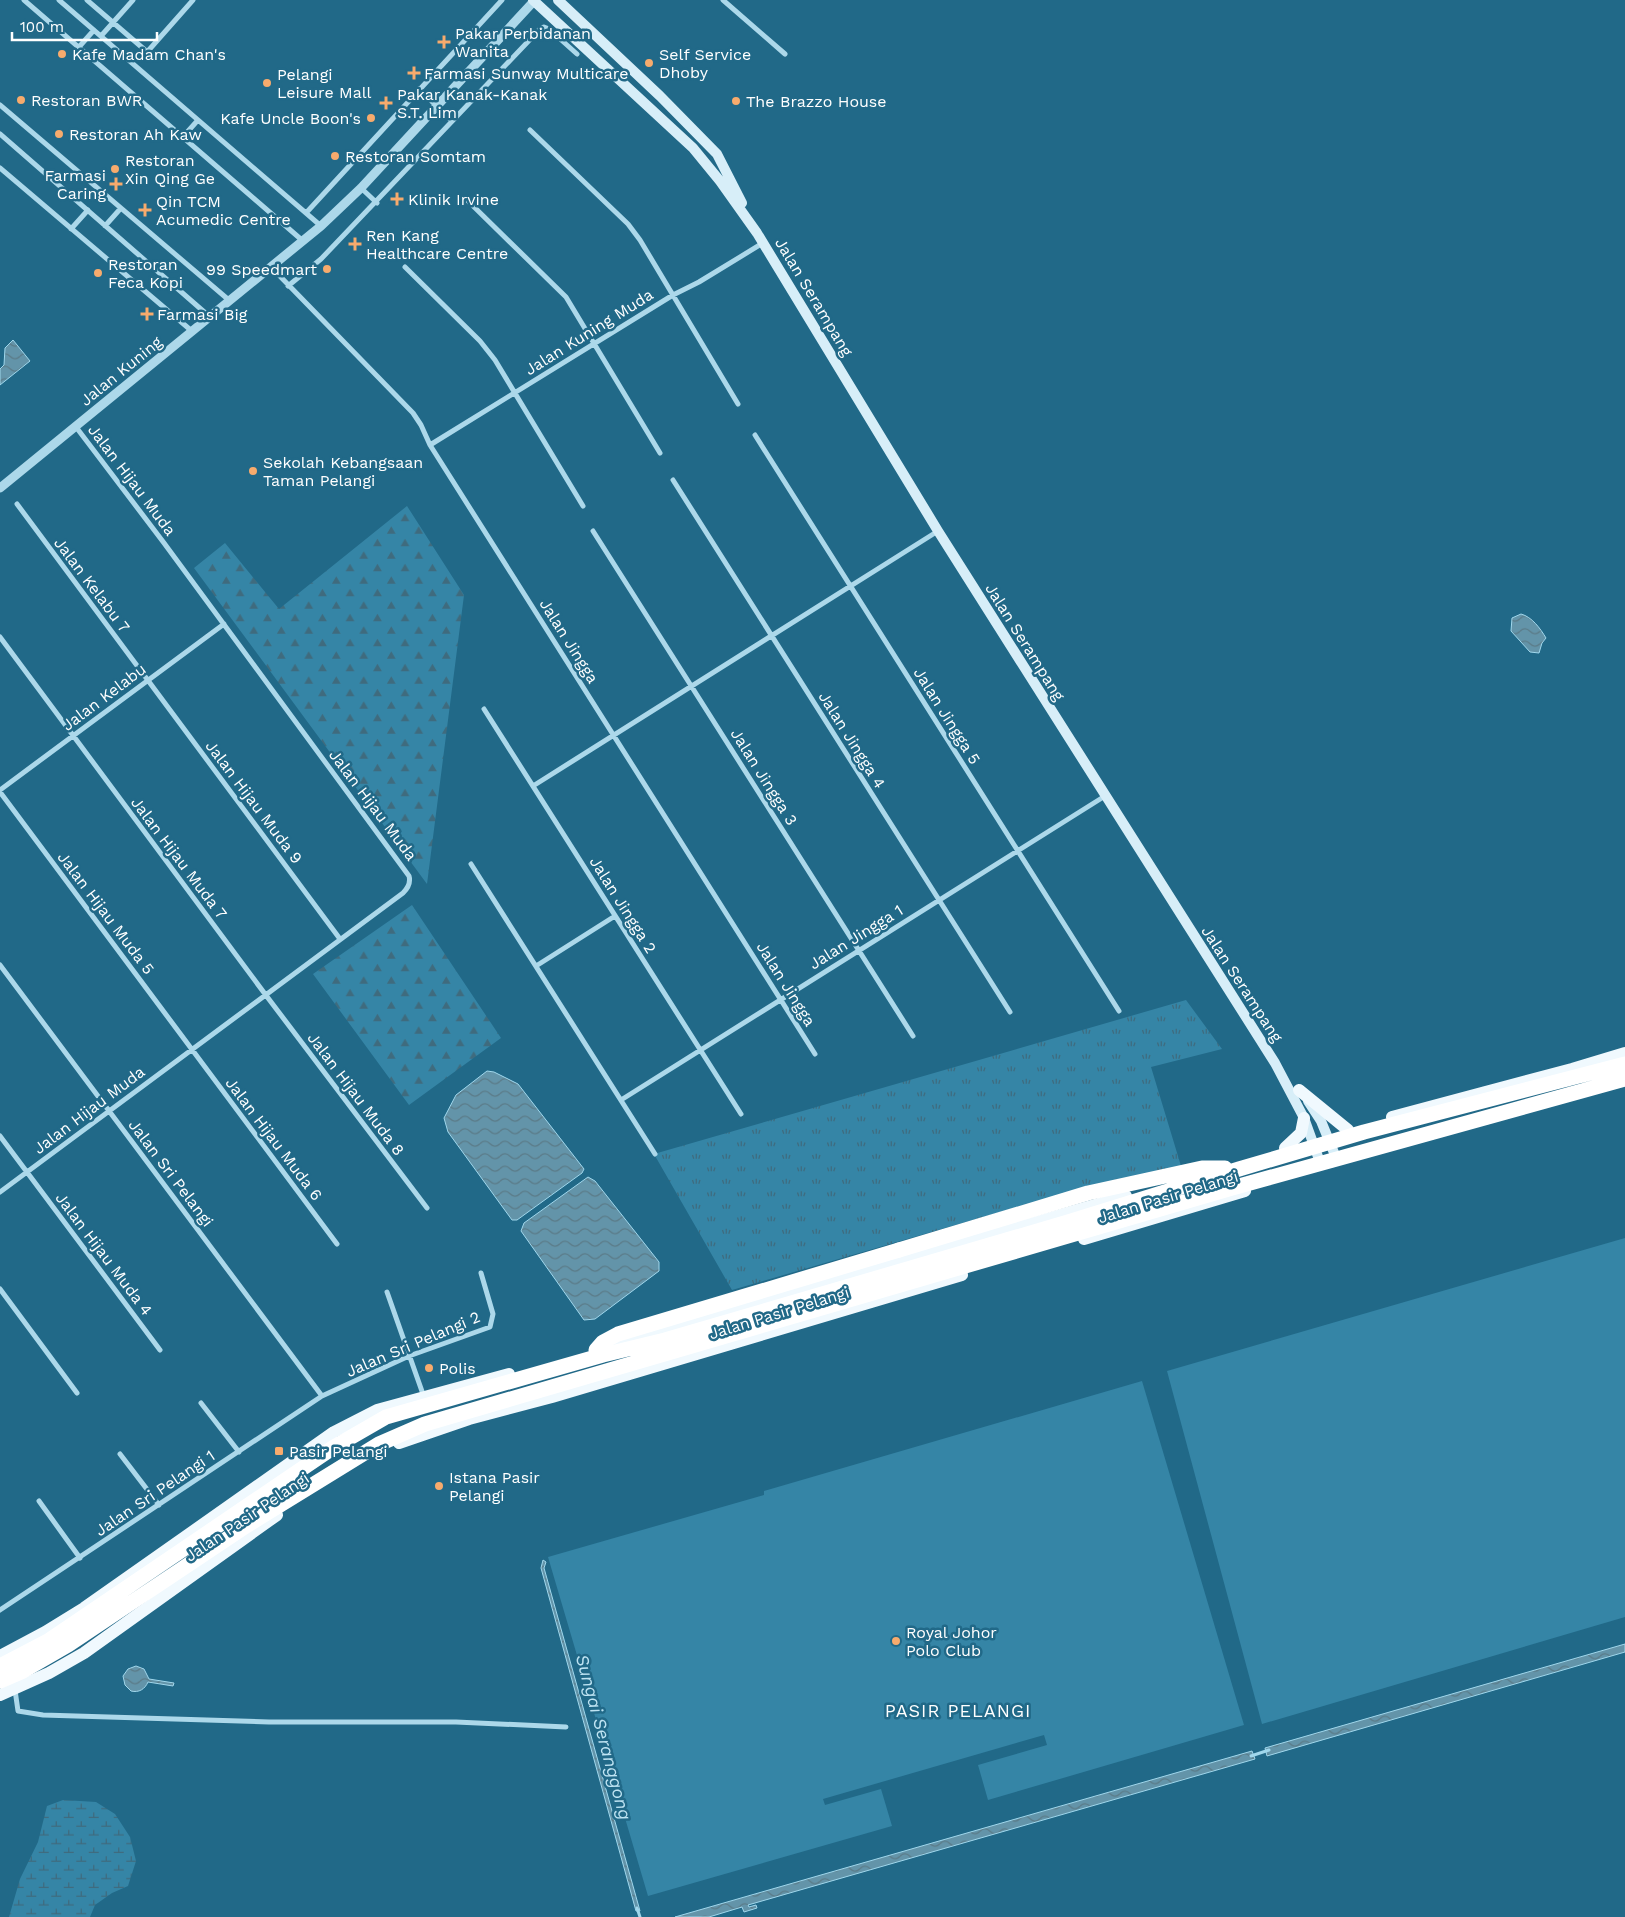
<svg xmlns="http://www.w3.org/2000/svg" width="1625" height="1917" font-family="'Work Sans',sans-serif">
  <defs>
    <pattern id="grass-tufts" width="24" height="20" patternUnits="userSpaceOnUse" patternTransform="scale(1.25)"><rect width="24" height="20" fill="#3585a6"/><path d="M3 7l-1-3M5 7V3M7 7l1-3M15 17l-1-3M17 17v-4M19 17l1-3" fill="none" stroke="#3f6b7e"/></pattern>
    <pattern id="forest-firs" width="22" height="20" patternUnits="userSpaceOnUse" patternTransform="scale(1.25)"><rect width="22" height="20" fill="#3585a6"/><path d="M5 1l3.5 6h-7zM16 11l3.5 6h-7z" fill="#3f6b7e"/></pattern>
    <pattern id="wetland-marsh" width="20" height="14" patternUnits="userSpaceOnUse" patternTransform="scale(1.25)"><rect width="20" height="14" fill="#3585a6"/><path d="M1 5h8M5 5V1M11 12h8M15 12V8" fill="none" stroke="#3f6b7e"/></pattern>
    <pattern id="water-waves" width="16" height="10" patternUnits="userSpaceOnUse" patternTransform="scale(1.25)"><rect width="16" height="10" fill="#6394a9"/><path d="M0 5q4-4 8 0t8 0" fill="none" stroke="#5b7b88"/></pattern>
  </defs>
  <rect width="100%" height="100%" fill="#216988"/>
  <path fill="url(#grass-tufts)" d="M1186 1000 1222 1049 1151 1067 1181 1166 1021 1206 732 1290 654 1154Z"/>
  <path fill="url(#forest-firs)" d="M407 506 464 595 427 884 194 568 225 543 279 609Z
    M412 905 501 1038 409 1105 313 974Z"/>
  <path fill="url(#wetland-marsh)" d="M63 1800 96 1802 115 1814 130 1837 136 1861 128 1886 112 1893 95 1905 90 1917H9L20 1879 38 1842 47 1806Z"/>
  <path fill="#3585a6" d="M1625 1238V1617L1262 1724 1167 1371Z
    M1142 1381 1244 1725 988 1800 978 1765 1047 1745 1044 1735 823 1799 825 1805 881 1789 892 1826 648 1896 548 1557 764 1495V1491Z"/>
  <path fill="url(#water-waves)" stroke="#a0d7ec" d="M13 340 30 361 0 385V369L4 365 5 348Z
    M1521 614C1532 617 1540 628 1546 638L1542 643 1539 653 1530 652 1511 631 1512 618Z
    M487 1071 494 1072 518 1084 584 1169 582 1173 517 1220H512L448 1132 444 1118 456 1095Z
    M588 1177 595 1181 659 1262V1271L595 1319 584 1320 521 1231 524 1223Z
    M543 1560 546 1562 544 1568 640 1911H636L541 1568Z
    M1625 1644V1652L1267 1756 1265 1748Z
    M136 1666 144 1669 149 1679 174 1683 173 1686 148 1682C145 1689 139 1693 131 1691L125 1685 123 1676 128 1669Z
    M1252 1751 1255 1759 748 1905 749 1907 756 1905 757 1908 744 1912 742 1907 709 1917H675Z"/>
  <g fill="none" stroke-linecap="round" stroke-linejoin="round">
    <path stroke="#a0d7ec" stroke-width="3" d="M1251 1756 1269 1750
      M637 1908 640 1917"/>
    <path stroke="#acd8ea" stroke-width="5" d="M24 0 303 241
      M59 0 321 226
      M87 0 145 50 148 51 193 0
      M723 0 785 54
      M101 36 133 0
      M79 47 94 30
      M419 89 452 121
      M0 105 230 301
      M530 130 628 224 640 240 738 404
      M0 134 210 317
      M182 138 198 120
      M0 168 193 332
      M361 188 377 203
      M467 200 566 297 660 453
      M306 213 502 0
      M105 226 121 208
      M71 229 88 210
      M271 267 413 413 421 425 430 445 815 1054
      M405 267 480 341 495 360 583 506
      M288 286 321 259 539 30 544 27 549 29 577 54
      M755 435 1119 1011
      M430 445 673 295 699 282 763 243
      M673 480 1010 1012
      M17 504 340 939
      M593 531 913 1036
      M0 637 265 994 427 1208
      M484 709 741 1114
      M533 786 938 531
      M0 790 224 624
      M0 792 337 1244
      M471 864 655 1154
      M0 965 322 1396
      M536 966 615 916
      M621 1100 1105 796
      M0 1136 160 1350
      M0 1192 403 893C408 888 411 883 409 876L164 543 76 427
      M0 1289 77 1393
      M387 1292 424 1397
      M201 1403 239 1452
      M120 1454 159 1505
      M39 1501 80 1558
      M0 1610 322 1396 409 1356 490 1327 493 1314 481 1273
      M15 1690 18 1711 43 1715 269 1722H456L566 1727"/>
    <path stroke="#acd8ea" stroke-width="9" d="M0 488 321 226 361 188 535 0"/>
    <path stroke="#d7eef8" stroke-width="10" d="M533 0 693 148 720 181 757 233 938 531 1275 1063 1304 1118 1321 1165
      M558 0 660 96 717 154 742 203
      M1308 1101 1321 1121 1337 1160"/>
    <path stroke="#f0f9fe" stroke-width="12" d="M1299 1090 1348 1130
      M1392 1117 1572 1069 1625 1053
      M1285 1148 1301 1133 1304 1118
      M1084 1239 1245 1191
      M600 1348 1126 1196
      M399 1443 469 1419 552 1397 962 1275
      M0 1656 45 1632 84 1608 334 1432 377 1410 509 1374
      M0 1695 49 1673 84 1653 277 1515"/>
    <path stroke="#fff" stroke-width="15" d="M596 1350 603 1342 618 1334 899 1250"/>
    <path stroke="#fff" stroke-width="15" d="M899 1250 1088 1193 1202 1168H1225
      M0 1666 48 1641 334 1447 386 1417 603 1355 665 1340 1068 1222 1239 1169 1364 1132 1625 1064
      M0 1681 23 1671 68 1645 246 1526 379 1444 425 1424 1232 1188 1625 1079"/>
  </g>
  <g fill="#f7ab6d" stroke="#216988" stroke-width="2">
    <path d="M441.5 34.5h5v5h5v5h-5v5h-5v-5h-5v-5h5z"/>
    <circle cx="62" cy="54" r="5"/>
    <circle cx="649" cy="63" r="5"/>
    <path d="M411.5 65.5h5v5h5v5h-5v5h-5v-5h-5v-5h5z"/>
    <circle cx="267" cy="83" r="5"/>
    <circle cx="21" cy="100" r="5"/>
    <circle cx="736" cy="101" r="5"/>
    <path d="M383.5 95.5h5v5h5v5h-5v5h-5v-5h-5v-5h5z"/>
    <circle cx="371" cy="118" r="5"/>
    <circle cx="59" cy="134" r="5"/>
    <circle cx="335" cy="156" r="5"/>
    <circle cx="115" cy="169" r="5"/>
    <path d="M113.5 176.5h5v5h5v5h-5v5h-5v-5h-5v-5h5z"/>
    <path d="M394.5 191.5h5v5h5v5h-5v5h-5v-5h-5v-5h5z"/>
    <path d="M142.5 202.5h5v5h5v5h-5v5h-5v-5h-5v-5h5z"/>
    <path d="M352.5 236.5h5v5h5v5h-5v5h-5v-5h-5v-5h5z"/>
    <circle cx="327" cy="269" r="5"/>
    <circle cx="98" cy="273" r="5"/>
    <path d="M144.5 306.5h5v5h5v5h-5v5h-5v-5h-5v-5h5z"/>
    <circle cx="253" cy="471" r="5"/>
    <circle cx="429" cy="1368" r="5"/>
    <rect x="274" y="1446" width="10" height="10" rx="2.5"/>
    <circle cx="439" cy="1486" r="5"/>
    <circle cx="896" cy="1641" r="5"/>
  </g>
  <g text-anchor="middle" dominant-baseline="central" stroke-width="5" stroke-linejoin="round" paint-order="stroke">
    <g font-size="16" fill="#fff" stroke="#216988" text-anchor="start">
      <text x="455" y="33">Pakar Perbidanan<tspan x="455" dy="18">Wanita</tspan></text>
      <text x="72" y="54">Kafe Madam Chan's</text>
      <text x="659" y="54">Self Service<tspan x="659" dy="18">Dhoby</tspan></text>
      <text x="424" y="73">Farmasi Sunway Multicare</text>
      <text x="277" y="74">Pelangi<tspan x="277" dy="18">Leisure Mall</tspan></text>
      <text x="397" y="94">Pakar Kanak-Kanak<tspan x="397" dy="18">S.T. Lim</tspan></text>
      <text x="31" y="100">Restoran BWR</text>
      <text x="746" y="101">The Brazzo House</text>
      <text x="361" y="118" text-anchor="end">Kafe Uncle Boon's</text>
      <text x="69" y="134">Restoran Ah Kaw</text>
      <text x="345" y="156">Restoran Somtam</text>
      <text x="125" y="160">Restoran<tspan x="125" dy="18">Xin Qing Ge</tspan></text>
      <text x="106" y="175" text-anchor="end">Farmasi<tspan x="106" dy="18">Caring</tspan></text>
      <text x="408" y="199">Klinik Irvine</text>
      <text x="156" y="201">Qin TCM<tspan x="156" dy="18">Acumedic Centre</tspan></text>
      <text x="366" y="235">Ren Kang<tspan x="366" dy="18">Healthcare Centre</tspan></text>
      <text x="108" y="264">Restoran<tspan x="108" dy="18">Feca Kopi</tspan></text>
      <text x="317" y="269" text-anchor="end">99 Speedmart</text>
      <text x="157" y="314">Farmasi Big</text>
      <text x="263" y="462">Sekolah Kebangsaan<tspan x="263" dy="18">Taman Pelangi</tspan></text>
      <text x="439" y="1368">Polis</text>
      <text x="289" y="1451">Pasir Pelangi</text>
      <text x="449" y="1477">Istana Pasir<tspan x="449" dy="18">Pelangi</tspan></text>
      <text x="906" y="1632">Royal Johor<tspan x="906" dy="18">Polo Club</tspan></text>
    </g>
    <g font-size="16" fill="#fff" stroke="#216988">
      <text transform="translate(814 297) rotate(59)">Jalan Serampang</text>
      <text transform="translate(589 332) rotate(-32)">Jalan Kuning Muda</text>
      <text transform="translate(121 371) rotate(-39)">Jalan Kuning</text>
      <text transform="translate(132 480) rotate(53)">Jalan Hijau Muda</text>
      <text transform="translate(92 585) rotate(53)">Jalan Kelabu 7</text>
      <text transform="translate(569 641) rotate(58)">Jalan Jingga</text>
      <text transform="translate(1025 642) rotate(58)">Jalan Serampang</text>
      <text transform="translate(104 697) rotate(-37)">Jalan Kelabu</text>
      <text transform="translate(947 716) rotate(58)">Jalan Jingga 5</text>
      <text transform="translate(852 740) rotate(58)">Jalan Jingga 4</text>
      <text transform="translate(764 777) rotate(58)">Jalan Jingga 3</text>
      <text transform="translate(254 802) rotate(53)">Jalan Hijau Muda 9</text>
      <text transform="translate(373 805) rotate(53)">Jalan Hijau Muda</text>
      <text transform="translate(179 858) rotate(53)">Jalan Hijau Muda 7</text>
      <text transform="translate(623 905) rotate(58)">Jalan Jingga 2</text>
      <text transform="translate(106 913) rotate(53)">Jalan Hijau Muda 5</text>
      <text transform="translate(856 937) rotate(-32)">Jalan Jingga 1</text>
      <text transform="translate(786 984) rotate(58)">Jalan Jingga</text>
      <text transform="translate(1242 984) rotate(57)">Jalan Serampang</text>
      <text transform="translate(356 1094) rotate(53)">Jalan Hijau Muda 8</text>
      <text transform="translate(89 1110) rotate(-37)">Jalan Hijau Muda</text>
      <text transform="translate(274 1139) rotate(53)">Jalan Hijau Muda 6</text>
      <text transform="translate(171 1173) rotate(53)">Jalan Sri Pelangi</text>
      <text transform="translate(1168 1197) rotate(-17)">Jalan Pasir Pelangi</text>
      <text transform="translate(104 1254) rotate(53)">Jalan Hijau Muda 4</text>
      <text transform="translate(779 1313) rotate(-17)">Jalan Pasir Pelangi</text>
      <text transform="translate(413 1344) rotate(-23)">Jalan Sri Pelangi 2</text>
      <text transform="translate(155 1493) rotate(-34)">Jalan Sri Pelangi 1</text>
      <text transform="translate(247 1517) rotate(-34)">Jalan Pasir Pelangi</text>
    </g>
    <g font-size="18" letter-spacing="1" fill="#fff" stroke="#216988">
      <text x="958" y="1710">PASIR PELANGI</text>
    </g>
    <g font-size="18" font-style="italic" fill="#bfe4f3" stroke="#216988">
      <text transform="translate(604 1737) rotate(75)">Sungai Seranggong</text>
    </g>
  </g>
  <path d="M12 32v8h145v-8" fill="none" stroke="#ffffff" stroke-width="2.5"/>
  <text x="20" y="32" font-size="15" fill="#ffffff" stroke="#216988" stroke-width="4" paint-order="stroke">100 m</text>
</svg>
